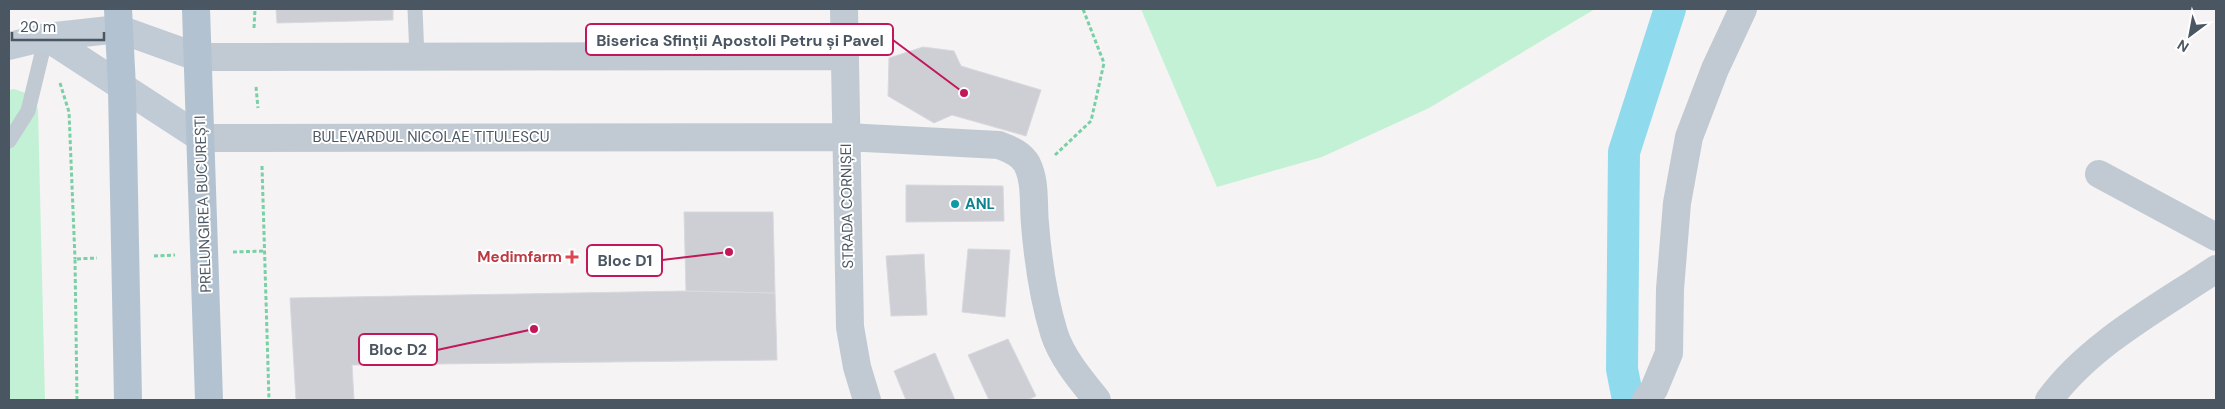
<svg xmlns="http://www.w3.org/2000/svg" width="2225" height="409" font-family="'DM Sans',sans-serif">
  <rect width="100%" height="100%" fill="#f5f3f3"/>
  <path fill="#c3f1d5" d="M1141 9H1595L1429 108 1322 157 1217 187Z
    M14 89 34 96 38 110 45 400H9V90Z"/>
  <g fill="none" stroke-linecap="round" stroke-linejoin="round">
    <path stroke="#90daee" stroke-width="32" d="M1628 400 1622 369 1624 152 1670 9"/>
  </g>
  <path fill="#cdcfd5" stroke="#d7d9de" d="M276 9H393V20L277 23Z
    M923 47 954 51 961 66 1041 90 1026 136 952 115 934 123 888 96 889 58Z
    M906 185 1003 186 1004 221 906 222Z
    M684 212H773L775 293 686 291Z
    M968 249 1010 250 1005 317 962 312Z
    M924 254 927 315 891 316 886 256Z
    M686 291 775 293 777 360 352 365 354 400H296L290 298Z
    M1008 339 1036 396 1027 400H989L968 355Z
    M935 353 955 400H906L894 371Z"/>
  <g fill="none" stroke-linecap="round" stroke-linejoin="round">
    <path stroke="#7ad0a6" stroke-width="3" stroke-dasharray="4 2.5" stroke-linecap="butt" d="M254 28 255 9
      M60 83 69 112 75 259
      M256 87 258 108
      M1055 155 1091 121 1104 63 1083 9
      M262 166 269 400
      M233 252 265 251
      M154 256 175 255
      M77 400 75 259 97 258"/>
    <path stroke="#c1cad2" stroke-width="15" d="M415 9 417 57
      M9 141 28 111 46 37"/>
    <path stroke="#c1cad2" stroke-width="28" d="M844 9 850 327 857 367 867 400
      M197 57 845 56
      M201 138 846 137 999 145C1009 149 1021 153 1027 164 1036 182 1033 204 1035 224 1038 261 1043 297 1054 333 1062 358 1081 380 1097 400
      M2099 174 2216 237
      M1646 400 1654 389 1669 353 1670 289 1677 203 1689 137 1715 69 1743 9
      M2049 400C2090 344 2158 308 2216 269"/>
    <path stroke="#c1cbd6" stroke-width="28" d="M46 37 201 138
      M9 46 46 37 119 29 197 57"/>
    <path stroke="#b3c2d1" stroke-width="28" d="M118 9 122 88 128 400
      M196 9 209 400"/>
  </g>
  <circle fill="#0f9aa8" stroke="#fff" stroke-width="2" cx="955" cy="204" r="5"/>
  <path fill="#e0444e" stroke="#fff" stroke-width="2" d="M569.5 249.5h5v5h5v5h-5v5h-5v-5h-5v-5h5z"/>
  <g text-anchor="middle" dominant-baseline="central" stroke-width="4" stroke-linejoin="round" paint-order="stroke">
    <g font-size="15" fill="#4a5661" stroke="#fff">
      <text x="431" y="137">BULEVARDUL NICOLAE TITULESCU</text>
      <text transform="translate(203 204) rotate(-92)">PRELUNGIREA BUCUREȘTI</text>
      <text transform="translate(847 206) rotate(-91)">STRADA CORNIȘEI</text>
    </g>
    <g font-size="15" font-weight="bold" fill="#0d838f" stroke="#fff" text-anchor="start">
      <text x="965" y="204">ANL</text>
    </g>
    <g font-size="15" font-weight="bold" fill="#be3a42" stroke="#fff" text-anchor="end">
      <text x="562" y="257">Medimfarm</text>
    </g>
  </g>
  <path fill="none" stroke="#c2185b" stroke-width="2" d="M964 93L893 40M729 252L662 260M534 329L437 350"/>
  <g fill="#c2185b" stroke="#fff" stroke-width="2">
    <circle cx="964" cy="93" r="5"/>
    <circle cx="729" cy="252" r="5"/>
    <circle cx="534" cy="329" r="5"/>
  </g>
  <g fill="#fff" stroke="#c2185b" stroke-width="2">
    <rect x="586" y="24" width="307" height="31" rx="5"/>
    <rect x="587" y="245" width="75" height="31" rx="5"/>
    <rect x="359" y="334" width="78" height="31" rx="5"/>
  </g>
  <g font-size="16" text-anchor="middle" font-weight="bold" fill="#4a5661">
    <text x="740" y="46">Biserica Sfinții Apostoli Petru și Pavel</text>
    <text x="625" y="266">Bloc D1</text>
    <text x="398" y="355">Bloc D2</text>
  </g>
  <rect width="2225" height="409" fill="none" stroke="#4a5661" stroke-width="20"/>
  <g transform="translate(2190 35) rotate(212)" stroke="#ffffff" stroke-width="4" paint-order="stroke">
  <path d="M0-4L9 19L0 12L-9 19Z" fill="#4a5661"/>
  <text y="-8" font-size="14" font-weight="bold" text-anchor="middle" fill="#4a5661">N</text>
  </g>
  <path d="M12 32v8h92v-8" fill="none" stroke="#4a5661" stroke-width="2.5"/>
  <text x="20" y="32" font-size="15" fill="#4a5661" stroke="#ffffff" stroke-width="4" paint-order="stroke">20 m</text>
</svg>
